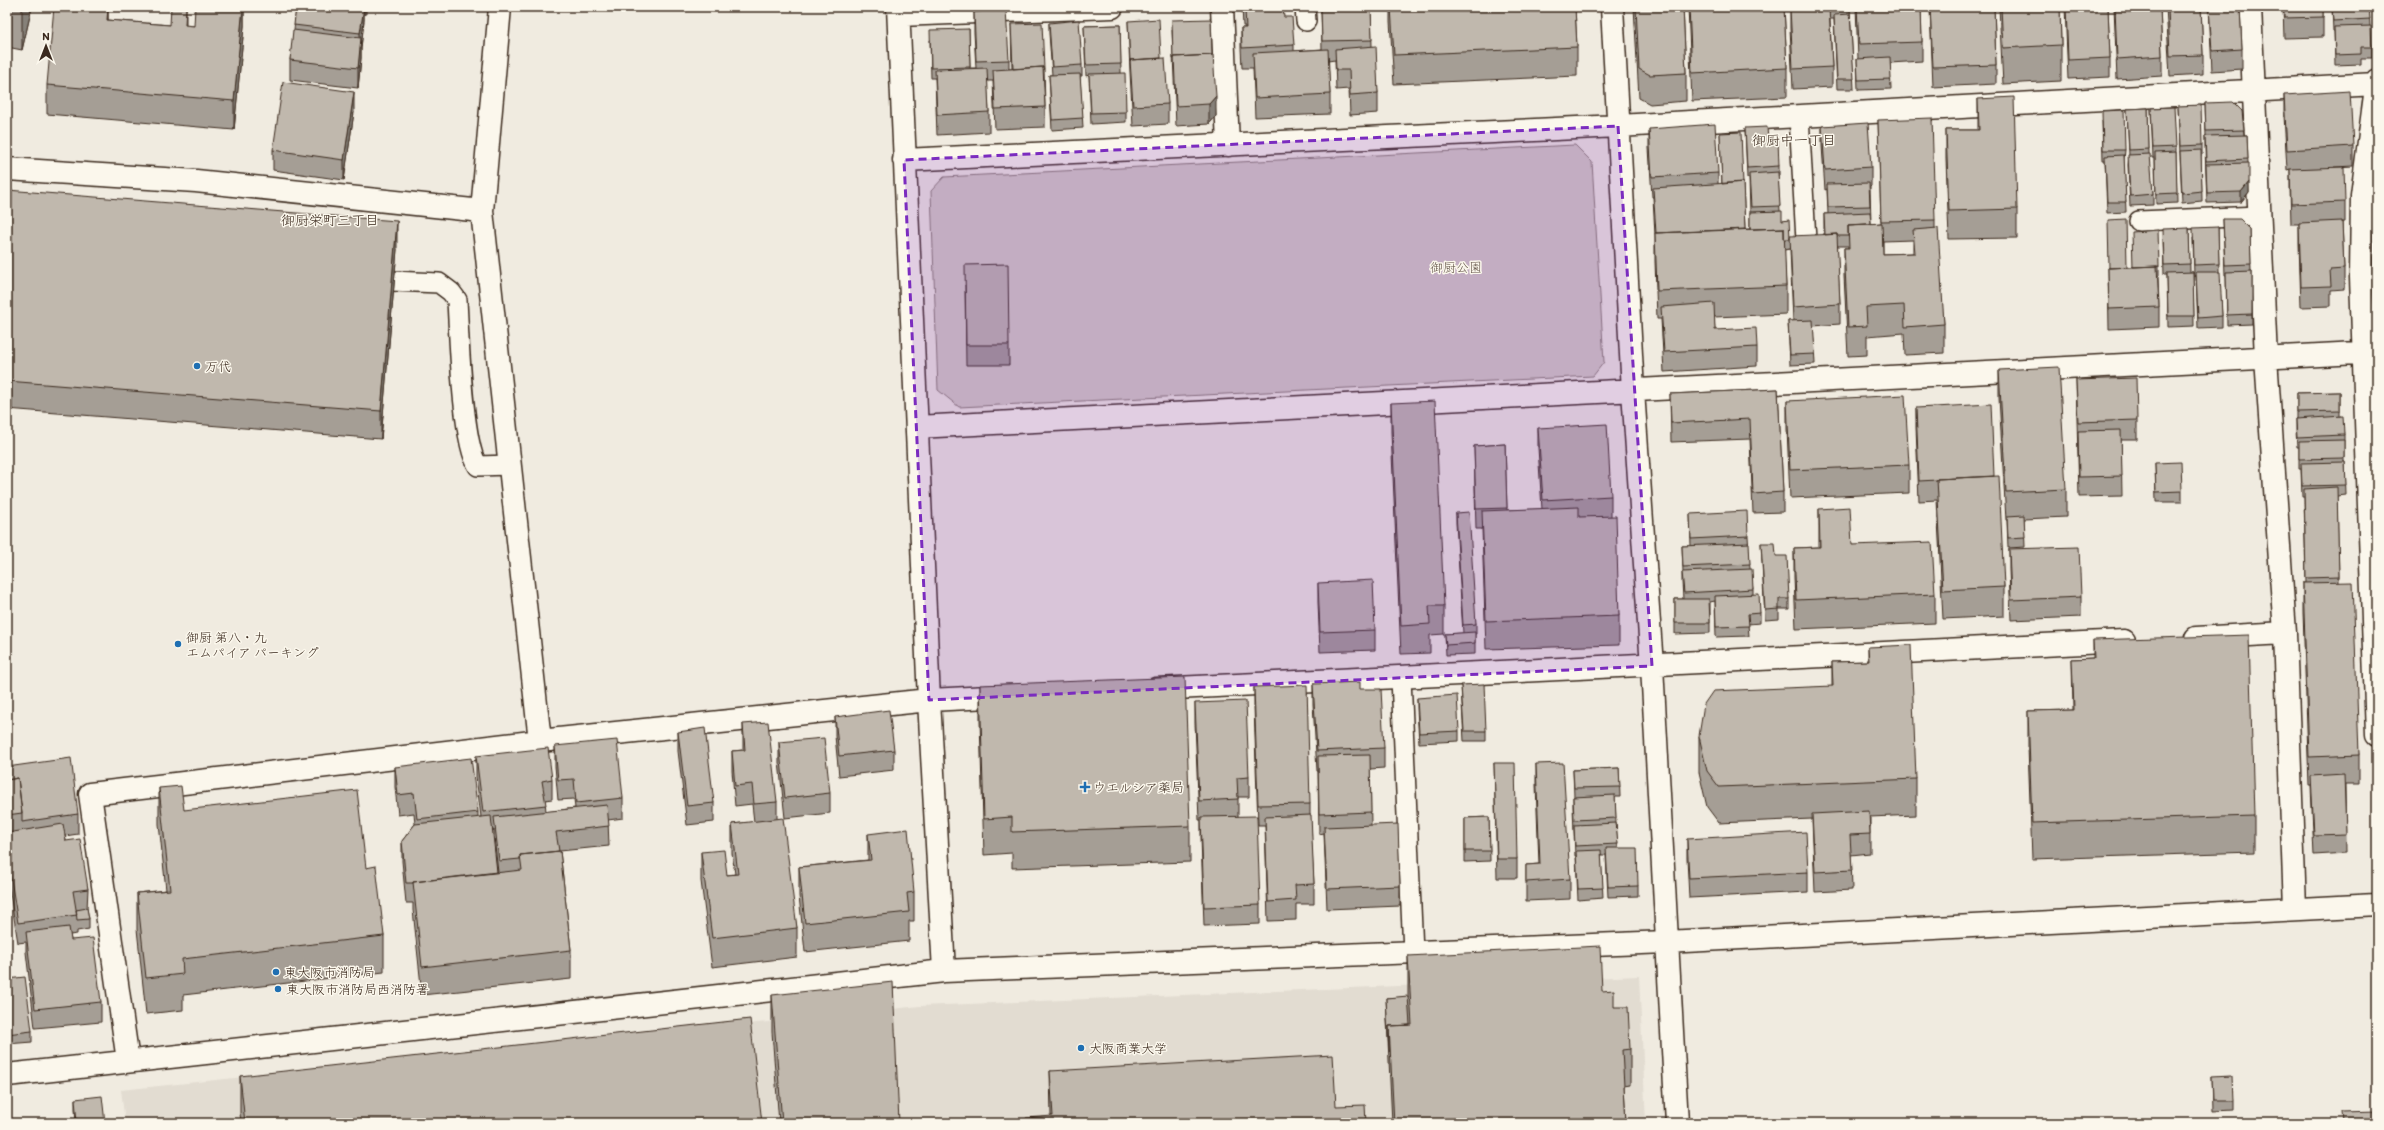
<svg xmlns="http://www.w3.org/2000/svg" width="2384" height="1130" font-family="Itim,'Klee One',sans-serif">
  <rect width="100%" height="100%" fill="#f0ebe0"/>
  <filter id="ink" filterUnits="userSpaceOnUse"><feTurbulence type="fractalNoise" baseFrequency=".025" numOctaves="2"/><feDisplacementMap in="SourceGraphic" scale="8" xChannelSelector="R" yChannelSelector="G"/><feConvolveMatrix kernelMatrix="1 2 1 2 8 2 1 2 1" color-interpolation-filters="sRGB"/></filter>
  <g filter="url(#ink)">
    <path fill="#e2dcd1" d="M1639 976 1646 1123H125L121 1090 920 1006Z"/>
    <path fill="#d5cec3" stroke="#887c70" d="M1575 145 1592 162 1604 362 1593 376 959 407 938 390 931 191 944 177Z"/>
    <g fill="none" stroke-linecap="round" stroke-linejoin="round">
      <g stroke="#3b2a1e" stroke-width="22">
        <path id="service" d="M1305 7 1306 21
          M1799 116 1806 240
          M2139 221 2259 216
          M368 280 439 283 451 292 457 300C459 334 462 443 478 466L510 465
          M1401 678 1413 952"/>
      </g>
      <g stroke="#3b2a1e" stroke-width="25">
        <path id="minor" d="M500 7 482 211 540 741
          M898 7 929 700 944 971
          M1222 7 1228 145
          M1612 7 1633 391 1652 666 1677 1123
          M2250 7 2266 358 2285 633 2295 908
          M899 15 1112 7
          M2377 80 2362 195 2361 277 2377 735
          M904 160 1618 126 2376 84
          M7 169 196 181 482 211
          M917 427 2377 352
          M2196 638 2285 633
          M1156 689 2124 641
          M128 1061 90 794 540 741 929 700 1009 696
          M7 1075 944 971 1666 942 2377 905"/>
      </g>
      <use href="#service" stroke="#fbf7ec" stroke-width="19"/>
      <use href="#minor" stroke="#fbf7ec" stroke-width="22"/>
    </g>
    <path fill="#a59e95" stroke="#3b2a1e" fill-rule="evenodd" d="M7 7H32L22 50 7 47Z
      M108 7V20L170 25 194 26 244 7V26L234 130 47 114V85Z
      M296 7H366V14H364V20L361 48V58L358 88 290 80V60L294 30Z
      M1242 7H1280L1294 45V51L1322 49 1321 8H1327V7H1371L1372 47 1378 93V113L1350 115 1349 89 1336 90 1335 60 1328 61 1330 94V114L1255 117 1253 68H1242L1241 48V28H1245V26H1243Z
      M1390 7H1575L1577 47V76L1394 84 1390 21Z
      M1634 7H1683L1686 73V101L1650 104 1639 98Z
      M1688 7H1784L1787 68V97L1692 101Z
      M1792 7H1850L1854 89H1837L1834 19H1830L1832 67V87L1793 89 1790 28V8H1792Z
      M1856 7H1921L1922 42V61L1890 63 1891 89 1858 90 1857 59H1858Z
      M1930 7H1994L1996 65V84L1933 87Z
      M1999 7H2060L2061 45V81L2003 84Z
      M2065 7H2108L2110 58V77L2068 79Z
      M2114 7H2160L2162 56V76L2117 79Z
      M2166 7H2201L2203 55V74L2170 76Z
      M2209 7H2240L2242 49V69L2212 71Z
      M2283 7H2323V37L2284 38Z
      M2332 7H2369L2370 26 2372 47V58H2361V64L2335 65 2334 31H2333Z
      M974 12 1009 60V69H1012L1011 24 1044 69 1045 107V127L995 129 993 81H987L989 112V132L937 135 935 78H931L930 40 969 29 970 68H976L974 32Z
      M1128 21 1161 58 1168 104V124L1133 126 1130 72Z
      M1049 23 1082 65V76H1080L1083 128 1052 130 1049 75H1052L1049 33Z
      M1120 25 1121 73 1126 112V122L1091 124 1089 75 1086 76 1084 26Z
      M1172 30 1212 55 1216 116 1209 124 1176 126Z
      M2284 95 2353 146V166L2334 167 2345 202V222H2342L2344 269V289L2331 290V306L2301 307 2299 243V224H2291L2290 188V169L2287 170 2284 115Z
      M1978 99 2017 209V238L1949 239 1946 159V130H1978Z
      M2205 103 2242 111 2244 135H2247L2249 192 2241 202 2207 203 2205 147V136H2206Z
      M2178 106 2202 145V155H2201L2202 201 2182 203Z
      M2148 108 2149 154 2153 194V205L2130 206 2128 165 2129 155 2127 109Z
      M2151 108 2176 147V157L2177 203 2156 204 2155 158H2153Z
      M354 112 344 180 273 170V150Z
      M1878 120 1935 220V228L1944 324V353L1905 355 1904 333 1867 336V355L1848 356 1844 276V248H1848V246H1837L1840 304V324L1813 326 1815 364 1790 365 1788 321H1793L1790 249 1784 250 1786 286V314L1714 317 1715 330 1757 347V366L1664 372 1661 319H1657L1655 261V236L1653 197H1652L1649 148V129L1718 173V184H1722L1720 133 1743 184 1745 229H1750V212L1749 178H1747L1745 128 1768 141 1779 166V176L1778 177 1780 211 1782 221 1790 239 1824 235V214H1828L1827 189 1825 190 1822 146V126L1871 167V186L1870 187 1871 224 1881 223ZM1913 240V253L1883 254V241Z
      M2102 121 2125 150 2124 160 2126 212 2107 213 2105 160H2103Z
      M7 190 397 249 381 439 7 409Z
      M2223 219 2250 229 2251 271H2252V324L2227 325 2226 275H2225Z
      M2218 227 2219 272 2222 316V327L2198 328 2196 275 2194 276 2193 238Z
      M2189 228 2190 272H2193L2194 326 2168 327 2167 275H2164L2163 239Z
      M2159 266V276H2158L2159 307V327L2109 329 2108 268Z
      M965 285 1009 345V365H966Z
      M1999 370 2066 489V517L2024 519 2025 547 2008 548 2007 520H2006L1999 398Z
      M2076 380 2137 420V440H2121L2122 496 2079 497Z
      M1778 389 1783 492V512L1753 513 1750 439 1671 442 1670 394Z
      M2340 392V416L2344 435V462H2345L2346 495 2337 496 2339 582 2359 755V784H2345L2346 853 2314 855 2311 786H2309L2303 612V583H2306L2304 497H2302L2301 469H2299V447H2297L2296 429V419H2297V393Z
      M1787 401 1909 465V493L1790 498 1787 429Z
      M1391 403 1444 606V634L1430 635V653L1401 654 1391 432Z
      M1916 408 1994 476 2004 587V616L1943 619 1937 500 1919 501 1916 427Z
      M1538 428 1611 496V516L1619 616V645L1486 649 1482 529H1476L1474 446 1505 444 1507 510 1542 509 1538 448Z
      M2155 463 2182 491V502H2156Z
      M1819 509 1852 545 1935 594V623L1796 629 1794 577V548L1819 547Z
      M1456 513 1476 624V634H1475V654L1446 655 1445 634 1463 633 1456 523Z
      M1690 514 1748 536 1750 569 1753 589V594L1760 613V623L1748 624 1749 636 1716 637 1715 601 1710 602V633L1675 634V599H1683L1682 582V572H1683L1682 546H1691Z
      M1761 543 1776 556 1789 599V609H1779V619L1765 620Z
      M2009 549 2081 597V617L2011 620 2009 569Z
      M1318 583 1375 630V650L1320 652 1318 602Z
      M2093 640 2254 816V852L2032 859 2028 747V711L2073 710 2072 659 2093 658Z
      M1868 647 1916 779V815L1870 817V853L1851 855 1852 890 1815 892 1812 819 1719 823 1707 807 1699 772V736L1832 687V662L1868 661Z
      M1313 684 1360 689 1384 748V768L1370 769 1371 825 1400 886V906L1327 909 1324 833 1319 834 1318 771H1317L1313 704Z
      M980 685 1190 826V862L1012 868V853L984 855 980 721Z
      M1461 685 1486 731V741H1464Z
      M1254 687 1310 804V815L1314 884V904H1296V920L1268 921 1265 825H1258L1254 706Z
      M1417 698 1459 731V741L1419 743 1417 708Z
      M1195 703 1249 777V797H1238V816L1260 905V924L1204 926 1201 837V820H1199L1195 723Z
      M835 717 894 750V770L839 776 835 736Z
      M743 724 777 802V819L797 928V957L712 967 701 881V852L727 875 735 874 732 853V824L754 822 752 804 735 806 732 771V751L743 750Z
      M678 732 714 803V822L687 825 678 751Z
      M779 742 830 793V813L785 818 779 762Z
      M555 746 623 798V818L608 820 609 846 560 851 571 950V979L422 995 413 910V903H406L402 861V841L415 824 414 813 398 815 395 787V767L478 812V817H481L476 776V756L552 779V799L545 800 546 812 575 808 574 799 558 800 555 766ZM494 830V837L498 872H497L492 831Z
      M1494 763 1517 859V878H1497Z
      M1536 764 1570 879V899L1526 901V865L1539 864 1536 784Z
      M7 767 78 814V834L65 836 66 841 88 889 87 909 89 919V929L77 931V934L70 935 71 940 101 1002V1022L35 1028 26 952V942L18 943 7 874Z
      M1619 768 1620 797H1615L1616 823 1618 848 1638 886V896L1608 897 1606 855H1601L1603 898 1578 900 1576 856H1575L1573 807V797H1574L1573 770Z
      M159 788 184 810 366 868 384 936V972L183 995V1010L146 1014 137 929V893L166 890 159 824Z
      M1489 817 1490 861 1465 862V818Z
      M868 834 914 892V921H909V941L805 952 799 896V867L868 860Z
      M1687 839 1808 872V892L1689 898 1687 858Z
      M7 942 9 954V974L7 975Z
      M1408 956 1602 991 1614 1007 1630 1049V1085L1624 1086 1626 1123H1392L1386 998 1408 997Z
      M7 979 32 1031V1042L7 1044Z
      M772 995 899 1123H779L772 1032Z
      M1050 1071 1336 1106 1051 1116Z
      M240 1076 762 1123H241L240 1113Z
      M2212 1076 2232 1100V1110L2213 1111Z
      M75 1099 105 1123H76L75 1109Z"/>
    <path fill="#868179" stroke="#3b2a1e" d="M22 7H32L22 50Z
      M108 7V28L107 20Z
      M186 7V33L185 25Z
      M243 7H244V26L234 130V101Z
      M364 7V20L361 48V58L358 88V68L360 43V33Z
      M354 92V112L344 180V160Z
      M1216 96V116L1209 124V104Z
      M2249 182V192L2241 202V192Z
      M397 221V249L381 439V411Z"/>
    <path fill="#c0b8ad" stroke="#3b2a1e" d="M54 7H108L107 20 170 25 171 7H186L185 25 194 26 195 7H243L234 101 47 85Z
      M296 7H364L360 33 294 25Z
      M1327 7H1344L1328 8Z
      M1344 7H1371L1372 40 1322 41 1321 8Z
      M1391 7H1575L1577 47 1394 55Z
      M1636 7H1683L1686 73 1650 75 1639 69Z
      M1689 7H1784L1787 68 1692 73Z
      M1821 7H1829L1832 67 1793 69 1790 8Z
      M1857 7H1921L1922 42 1859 44Z
      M1930 7H1994L1996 65 1933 67Z
      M2001 7H2060L2061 45 2003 48Z
      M2066 7H2108L2110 58 2068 60Z
      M2115 7H2160L2162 56 2117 59Z
      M2168 7H2201L2203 55 2170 56Z
      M2209 7H2240L2242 49 2212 51Z
      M2284 7H2323V17L2284 18Z
      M2332 7H2369L2370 19 2333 21Z
      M1283 8 1284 17H1292L1294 45 1242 48 1241 28H1246L1245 10Z
      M1006 10 1009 60 976 61 974 12Z
      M1850 14 1854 79H1837L1834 15Z
      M1159 19 1161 58 1130 60V62L1128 21Z
      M1211 19 1212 55 1174 57V59H1173L1172 20Z
      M1079 20 1082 65 1052 67 1049 23Z
      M1042 23 1044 69H1043V67L1013 69 1011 24Z
      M1120 25 1121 64 1086 65 1084 26Z
      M2371 26 2372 47H2361V54L2335 55 2334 27Z
      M969 29 970 67 931 68 930 30Z
      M293 30 361 38 358 68 290 60Z
      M1376 46 1378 93 1350 95 1349 70H1336L1335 49Z
      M1328 49 1330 94 1255 98 1253 53Z
      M1213 55 1216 96 1209 104 1176 106 1174 57Z
      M1890 57 1891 79 1858 80 1857 59Z
      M1165 58 1168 104 1133 106 1130 60Z
      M1043 67 1045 107 995 109 993 70Z
      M987 68 989 112 937 115 935 70Z
      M1125 73 1126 112 1091 113 1089 74Z
      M1080 74 1083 118 1052 120 1049 75Z
      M283 82 354 92 344 160 273 150Z
      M2350 91 2353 146 2287 150 2284 95Z
      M2014 97 2017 209 1949 211 1946 130H1979L1978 99Z
      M2233 102 2242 111 2244 130 2206 131 2205 103Z
      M2201 105 2202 145 2180 146 2178 106Z
      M2174 107 2176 147 2153 148 2151 108Z
      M2148 108 2149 149 2129 150 2127 109Z
      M2124 110 2125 150H2103L2102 111Z
      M1932 118 1935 220 1881 221 1878 120Z
      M1868 123 1871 167 1825 170 1822 126Z
      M1715 124 1718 173 1652 177 1649 129Z
      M1767 127 1768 141 1778 140 1779 166 1747 168 1745 128Z
      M1741 132 1743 184V182L1722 184 1720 133Z
      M2247 135 2248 159 2206 161 2205 136Z
      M2201 150 2202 191 2182 193 2180 151Z
      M2176 152 2177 193 2156 194 2155 153Z
      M2150 154 2153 194 2130 196 2128 155Z
      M2124 155 2126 202H2107L2105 156Z
      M2249 163V182L2241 192 2207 193 2206 164Z
      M2344 167 2345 202 2291 204 2290 169Z
      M1778 172 1780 206 1751 207 1749 174Z
      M1743 182 1745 229 1656 233 1653 188Z
      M1869 183 1870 206 1828 207 1827 184Z
      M7 190 397 221 381 411 7 381Z
      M1782 211V221L1789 220 1790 239H1784V228L1750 229V212Z
      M1870 212 1871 224 1848 225V236H1837V234L1825 235 1824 214Z
      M2126 219 2127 267 2109 268 2108 220Z
      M2223 219H2240L2250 229 2251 264 2225 265Z
      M2342 221 2344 269 2330 270 2331 286 2301 287 2299 223Z
      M1882 223 1883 254 1915 253 1913 230 1938 228 1944 324 1905 327 1904 305 1866 307 1867 326 1848 327 1844 248H1849L1848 225Z
      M2218 227 2219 264 2194 265 2193 228Z
      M1784 228 1786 286 1657 291 1655 233Z
      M2189 228 2190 264 2164 265 2163 229Z
      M2158 230 2159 266 2133 267 2132 232Z
      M1837 234 1840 304 1793 307 1790 236Z
      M1008 264 1009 345H966L965 265Z
      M2157 266 2159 307 2109 309 2108 268Z
      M2252 271V314L2227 315 2226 272Z
      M2193 272 2194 316H2168L2167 273Z
      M2196 272H2220L2222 316 2198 318Z
      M1714 303 1715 330 1756 328 1757 347 1664 352 1661 307Z
      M1813 320 1815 354 1790 355 1788 321Z
      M2059 367 2066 489 2006 492 1999 370Z
      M2136 378 2137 420 2078 422 2076 380Z
      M1778 389 1783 492 1753 494 1750 419 1671 423 1670 394Z
      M2340 392V411L2297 412V393Z
      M1905 395 1909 465 1790 470 1787 401Z
      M1435 401 1444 606H1429L1430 624 1401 626 1391 403Z
      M1991 404 1994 476 1937 479V480L1919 481 1916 408Z
      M2343 416 2344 435 2297 437 2296 419Z
      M1607 424 1611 496 1543 500 1538 428Z
      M2121 430 2122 476 2079 477 2078 431Z
      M2344 440V458L2299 459V441Z
      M1505 444 1507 508 1476 509 1474 446Z
      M2181 462 2182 491 2156 492 2155 463Z
      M2345 462 2346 485 2302 486 2301 463Z
      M1999 476 2004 587 1943 590 1937 479Z
      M2337 487 2339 577 2306 578 2304 489Z
      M1579 507V517L1616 516 1619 616 1486 621 1482 511Z
      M1850 507 1852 545 1932 542 1935 594 1796 600 1794 548 1820 547 1819 509Z
      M1747 511 1748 536 1691 539 1690 514Z
      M1469 512 1476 624 1463 625 1456 513Z
      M2024 515 2025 537 2008 538 2007 516Z
      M1749 543 1750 564 1683 567 1682 546Z
      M1761 543H1775L1776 556H1787L1789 599H1779V609L1765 610Z
      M2079 547 2081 597 2011 600 2009 549Z
      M1752 569 1753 589 1684 593 1682 572Z
      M1373 580 1375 630 1320 632 1318 583Z
      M2353 582 2359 755 2309 757 2303 583Z
      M1759 594 1760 613 1748 614 1749 626 1716 627 1715 596Z
      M1675 599H1709L1710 623H1675Z
      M1475 632V643L1446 645 1445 634Z
      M2249 635 2254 816 2032 823 2028 711 2074 710 2072 659 2094 658 2093 640Z
      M1911 645 1916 779 1719 787 1707 771 1699 736 1704 704 1713 691 1833 686 1832 662 1869 661 1868 647Z
      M1185 677 1190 826 1012 832V817L984 819 980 685Z
      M1360 682V689H1381L1384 748 1317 751 1313 684Z
      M1484 684 1486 731H1464L1461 685Z
      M1307 685 1310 804 1258 805 1254 687Z
      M1457 695 1459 731 1419 733 1417 698Z
      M1246 701 1249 777 1237 778 1238 799 1199 801 1195 703Z
      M889 710 894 750 839 756 835 717Z
      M768 722 777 802 754 804 752 784 735 786 732 751 745 750 743 724Z
      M705 728 714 803 687 806 678 732Z
      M824 738 830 793 785 798 779 742Z
      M617 740 623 798 576 803 574 779 558 780 555 746Z
      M548 748 552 779 542 781 546 805 483 812 476 756Z
      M1370 755 1371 812 1319 814 1318 756Z
      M71 758 78 814 22 822V813L18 778 7 780V767Z
      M471 758 478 812 417 819 414 793 398 795 395 767Z
      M1494 763H1515L1517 859H1497Z
      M1563 763 1570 879 1526 882V865L1540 864 1536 764Z
      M1619 768 1620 787 1574 788 1573 770Z
      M2344 774 2346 834 2314 835 2311 776Z
      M18 778 22 813 7 815V780Z
      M181 786 184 810 357 790 366 868 376 866 384 936 182 959 183 974 146 978 137 893 170 890 159 788Z
      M1615 795 1616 818 1574 820 1573 797Z
      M607 805 609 826 556 832 559 851 520 855V859L499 861 494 817Z
      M1869 811 1870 834 1850 835 1852 870 1815 872 1812 814Z
      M1311 815 1314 884 1295 885 1296 900 1268 902 1265 817Z
      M491 816 497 872 413 882V883H406L402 841 415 824Z
      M1257 816 1260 905 1204 907 1201 817Z
      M1489 817 1490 851H1465V818Z
      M783 818 797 928 712 938 701 852 724 850 727 875 738 874 732 824Z
      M1616 823 1618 844 1575 846 1574 825Z
      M63 824 66 841 80 839 88 889 73 891 77 915 18 923 7 854V833Z
      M1398 824 1400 886 1327 889 1324 827Z
      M908 829 914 892 907 893 909 912 805 923 799 867 871 860 868 834Z
      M1806 832 1808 872 1689 878 1687 839Z
      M1606 848H1637L1638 886 1608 887Z
      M1601 850 1603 888 1578 889 1576 851Z
      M560 851 571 950 422 967 413 882 522 870 520 855Z
      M87 908 89 919 77 920 76 910Z
      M69 927 71 940 93 938 101 1002 35 1009 26 932Z
      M7 942 9 954 7 955Z
      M1600 946 1602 991 1614 990V1007H1628L1630 1049 1622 1050 1626 1123H1394L1389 1026 1412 1025 1408 956Z
      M25 977 32 1031 7 1034V979Z
      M893 982 899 1123H782L772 995Z
      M1408 996 1410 1025 1389 1026V1052L1386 998Z
      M750 1019 762 1123H245L240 1076Z
      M1333 1055 1336 1106 1365 1105 1366 1123H1026V1118L1053 1116 1050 1071Z
      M2231 1075 2232 1100H2213L2212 1076Z
      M102 1096 105 1123H77L75 1099Z
      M2377 1111V1123H2345L2344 1112Z"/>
  </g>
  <path fill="#7b2cbf" fill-opacity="0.2" stroke="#7b2cbf" stroke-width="3" stroke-dasharray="8 5" stroke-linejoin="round" d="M1618 126 1652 666 929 700 904 160Z"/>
  <g fill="#1f6fb2" stroke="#fbf7ec" stroke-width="1.5">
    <circle cx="197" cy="366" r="4"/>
    <circle cx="178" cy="644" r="4"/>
    <path d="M1083 781h4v4h4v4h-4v4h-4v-4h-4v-4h4z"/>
    <circle cx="276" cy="972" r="4"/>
    <circle cx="278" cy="989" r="4"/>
    <circle cx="1081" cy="1048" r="4"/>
  </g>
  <g text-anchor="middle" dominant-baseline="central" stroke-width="3" stroke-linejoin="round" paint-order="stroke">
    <g font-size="13" fill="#625347" stroke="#fbf7ec">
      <text x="1456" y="267">御厨公園</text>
    </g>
    <g font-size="13" fill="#3b2a1e" stroke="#fbf7ec" text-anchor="start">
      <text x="205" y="366">万代</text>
      <text x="186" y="637">御厨 第八・九<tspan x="186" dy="15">エムパイア パーキング</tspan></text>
      <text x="1093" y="787">ウエルシア薬局</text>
      <text x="284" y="972">東大阪市消防局</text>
      <text x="286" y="989">東大阪市消防局西消防署</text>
      <text x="1089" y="1048">大阪商業大学</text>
    </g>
    <g font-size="14" fill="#3b2a1e" stroke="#fbf7ec">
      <text x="1794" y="140">御厨中一丁目</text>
      <text x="330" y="220">御厨栄町三丁目</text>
    </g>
  </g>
  <rect width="2384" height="1130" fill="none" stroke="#fbf7ec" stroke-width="24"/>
  <rect x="12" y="12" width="2360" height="1106" fill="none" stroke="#3b2a1e" stroke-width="1.5" filter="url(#ink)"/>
  <g transform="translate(46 46)" stroke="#fbf7ec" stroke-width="3" paint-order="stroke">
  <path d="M0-3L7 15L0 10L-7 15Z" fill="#3b2a1e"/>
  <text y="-6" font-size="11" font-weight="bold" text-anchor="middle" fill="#3b2a1e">N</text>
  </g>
</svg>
